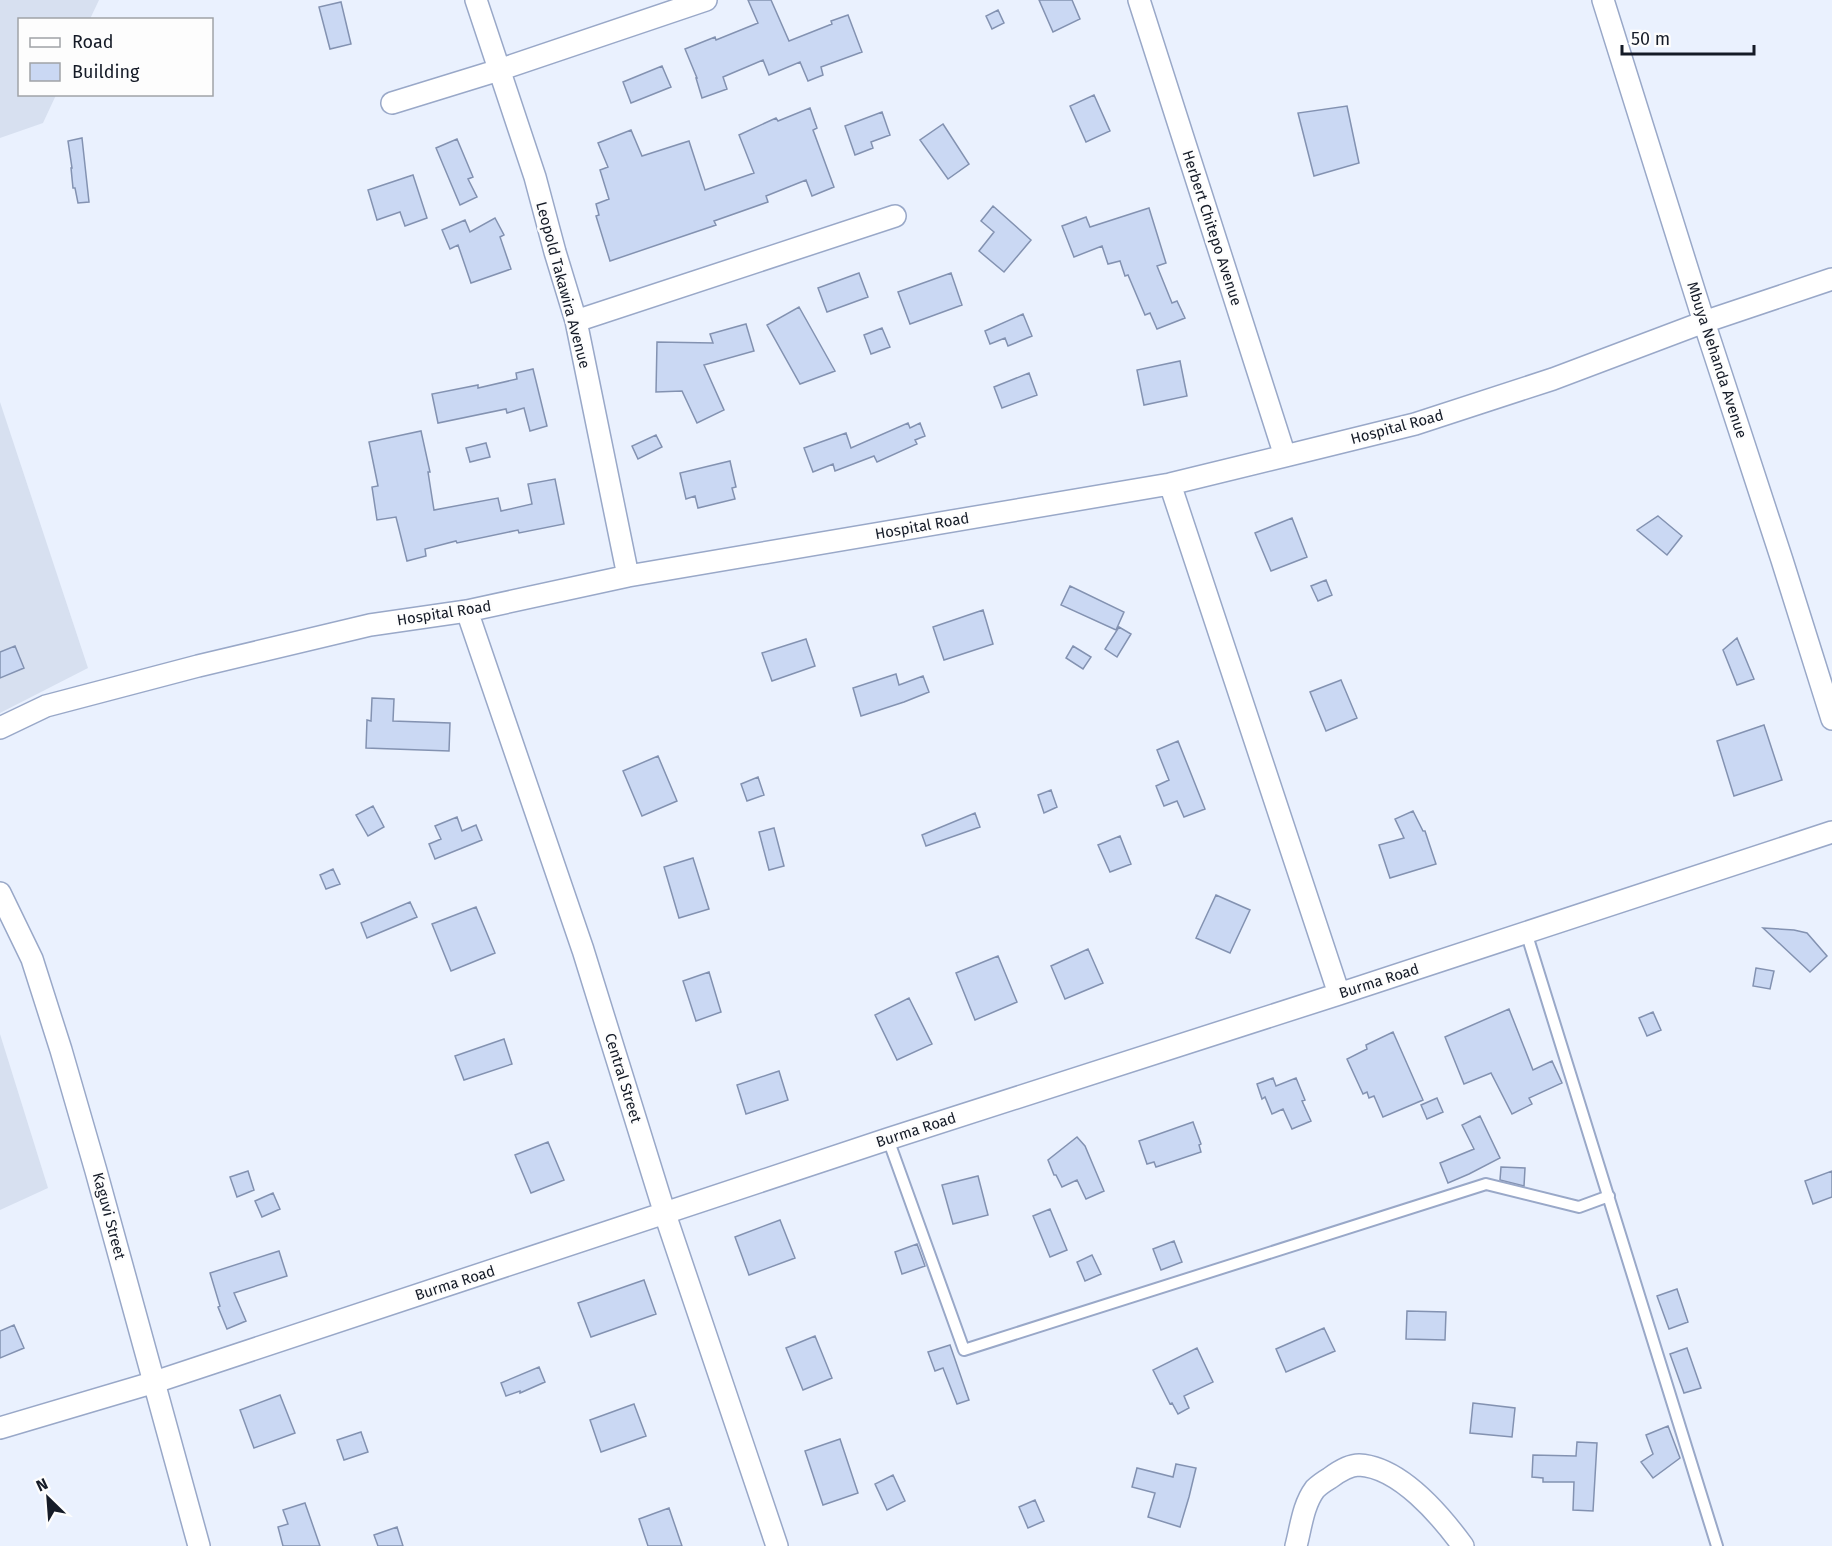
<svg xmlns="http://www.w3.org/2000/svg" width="1832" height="1546" font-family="'Fira Sans',sans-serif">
  <rect width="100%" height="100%" fill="#eaf1fe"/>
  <path fill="#d7e0f0" d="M0 0H99L90 19 20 20V94L56 95 43 123 0 138Z
    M0 402 88 668 0 713Z
    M0 1034 48 1188 0 1210Z"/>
  <path fill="#cad8f3" stroke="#8392b1" stroke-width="1.5" d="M748 0H771L789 41 832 24 831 21 848 15 862 52 821 67 823 75 808 81 800 62 769 75 763 60 723 77 727 89 702 98 696 78H697L685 49 715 37 716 40 758 23Z
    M1039 0H1072L1080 19 1053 32Z
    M341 2 351 44 330 49 319 7Z
    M998 10 1004 23 992 29 986 16Z
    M662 66 671 87 631 103 623 82Z
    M1094 95 1110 131 1086 142 1070 106Z
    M1347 106 1359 163 1314 176 1298 113Z
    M810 108 817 128 813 130 834 187 812 196 806 180 766 196 768 202 714 221 716 225 610 261 596 216 599 215 596 204 609 199 600 170 608 167 598 143 631 130 642 156 689 141 705 190 754 173 739 135 776 118 778 121Z
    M882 112 890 135 871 142 873 148 855 155 845 126Z
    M943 124 969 164 948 179 920 140Z
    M82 138 89 202 78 203 75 188H73L71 168H72L68 141Z
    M457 139 473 177 468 179 477 197 460 205 436 148Z
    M413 175 427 218 405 226 400 212 377 220 368 190Z
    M993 206 1031 240 1004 272 979 251 994 232 981 221Z
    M1149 208 1166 263 1157 266 1172 303 1177 301 1185 318 1157 329 1150 313 1145 315 1128 275 1125 276 1120 261 1108 264 1102 246 1074 257 1062 226 1086 217 1090 227Z
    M495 218 504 235 500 237 511 269 471 283 458 245 450 249 442 230 465 220 470 232Z
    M859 273 868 297 827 312 818 288Z
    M951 273 962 305 910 324 898 292Z
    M799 307 835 371 800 384 767 325Z
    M1023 314 1032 336 1008 346 1005 338 990 344 985 331Z
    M746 324 754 351 704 365 724 410 697 423 682 391 656 392 657 342 713 343 710 334Z
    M882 328 890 347 871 354 864 335Z
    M1180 361 1187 396 1144 405 1137 370Z
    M533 369 547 426 530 431 524 408 507 413 506 409 438 423 432 394 478 385V388L517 379 516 373Z
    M1029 373 1037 395 1002 408 994 387Z
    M908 423 910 428 920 423 925 436 915 440 917 444 877 462 874 456 835 471 833 464 813 472 804 448 846 433 851 448Z
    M421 431 430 472H428L434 510 498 498 501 511 532 504 528 484 555 479 564 524 519 533 518 530 457 543 456 541 425 549 426 556 407 561 396 517 377 520 372 487 378 486 369 442Z
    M656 435 662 447 638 459 632 446Z
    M486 443 490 457 470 462 466 448Z
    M730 461 736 487 732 488 735 499 698 508 695 496 686 499 680 473Z
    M1658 516 1682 536 1667 555 1637 530Z
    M1292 518 1307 557 1271 571 1255 533Z
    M1326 580 1332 595 1318 601 1311 586Z
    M1070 586 1124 612 1116 630 1061 605Z
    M983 610 993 644 944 660 933 627Z
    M1119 627 1131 634 1117 657 1105 649Z
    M1737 638 1754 679 1737 685 1723 650Z
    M806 639 815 666 772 681 762 653Z
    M15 646 24 668 0 678V652Z
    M1073 646 1091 657 1083 669 1066 658Z
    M896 674 899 685 923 676 929 692 904 702 861 716 853 688Z
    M1341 680 1357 718 1326 731 1310 692Z
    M372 698 394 699 393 721 450 723 449 751 366 748 367 720 371 721Z
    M1764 725 1782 780 1734 796 1717 741Z
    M1178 741 1205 809 1184 817 1177 801 1164 806 1156 786 1169 780 1157 750Z
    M658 756 677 801 642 816 623 771Z
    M758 777 764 795 747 801 741 784Z
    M1051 790 1057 807 1044 813 1038 795Z
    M373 806 384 827 368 836 356 815Z
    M1413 811 1423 831H1425L1436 864 1390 878 1379 845 1404 838 1395 819Z
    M975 813 980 827 926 846 922 835Z
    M457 817 462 831 476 825 482 840 435 859 429 844 441 839 435 826Z
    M774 828 784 866 769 870 759 832Z
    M1120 836 1131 864 1110 872 1098 845Z
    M693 858 709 909 679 918 664 867Z
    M333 869 340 884 326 889 320 875Z
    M1216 895 1250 910 1230 953 1196 938Z
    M410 902 417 917 367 938 361 923Z
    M476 907 495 953 451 971 432 924Z
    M1763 928 1794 930 1807 933 1827 956 1810 972Z
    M1088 949 1103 983 1065 999 1051 966Z
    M998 956 1017 1002 975 1020 956 973Z
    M1756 968 1774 971 1770 989 1753 986Z
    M709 972 721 1012 696 1021 683 981Z
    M909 998 932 1044 897 1060 875 1015Z
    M1509 1009 1533 1070 1552 1061 1562 1083 1529 1098 1532 1104 1512 1114 1491 1073 1464 1084 1445 1037Z
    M1653 1012 1661 1030 1647 1036 1639 1018Z
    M1393 1032 1423 1100 1383 1117 1374 1096 1369 1098 1367 1092 1363 1094 1347 1059 1367 1049 1366 1045Z
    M504 1039 512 1064 464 1080 455 1056Z
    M779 1071 788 1100 746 1114 737 1085Z
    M1273 1078 1276 1086 1296 1078 1305 1100 1302 1101 1311 1121 1292 1129 1283 1109 1272 1114 1265 1097 1262 1099 1257 1084Z
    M1437 1098 1443 1112 1427 1119 1421 1105Z
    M1480 1116 1500 1158 1469 1174 1448 1183 1440 1163 1474 1149 1462 1125Z
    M1193 1122 1201 1144 1199 1145 1201 1152 1156 1167 1154 1162 1147 1164 1139 1141Z
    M1077 1137 1085 1146 1104 1191 1086 1199 1077 1180 1062 1187 1056 1175H1054L1048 1160Z
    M548 1142 564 1180 531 1193 515 1155Z
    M1501 1167 1525 1168 1524 1186 1500 1180Z
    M248 1171 254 1190 237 1197 230 1177Z
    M1832 1171V1197L1813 1204 1805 1181Z
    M978 1176 988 1215 953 1224 942 1185Z
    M273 1193 280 1209 262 1217 255 1201Z
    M1050 1209 1067 1250 1050 1257 1033 1216Z
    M780 1220 795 1258 749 1275 735 1237Z
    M1174 1241 1182 1262 1161 1270 1153 1249Z
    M917 1244 925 1266 902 1274 895 1252Z
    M279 1251 287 1276 234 1293 246 1321 227 1329 218 1307 220 1306 210 1273Z
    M1092 1255 1101 1274 1085 1281 1077 1262Z
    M644 1280 656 1314 591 1337 578 1303Z
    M1677 1289 1688 1322 1669 1329 1657 1296Z
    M1407 1311 1446 1312 1445 1340 1406 1339Z
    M14 1325 24 1348 0 1358V1331Z
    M1324 1328 1335 1351 1286 1372 1276 1349Z
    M815 1336 832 1378 803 1390 786 1348Z
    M950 1345 969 1400 957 1404 943 1368 935 1371 928 1352Z
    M1197 1348 1213 1382 1184 1396 1189 1408 1178 1414 1172 1403 1170 1404 1153 1370Z
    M1687 1348 1701 1388 1684 1393 1670 1354Z
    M539 1367 545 1382 520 1393V1391L506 1396 501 1383Z
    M280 1395 295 1433 254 1448 240 1410Z
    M1473 1403 1515 1408 1512 1437 1470 1433Z
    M634 1404 646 1436 601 1452 590 1420Z
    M1668 1426 1680 1458 1653 1478 1641 1462 1653 1454 1646 1435Z
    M361 1432 368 1452 344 1460 337 1440Z
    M840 1439 858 1493 823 1505 805 1451Z
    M1577 1442 1597 1443 1593 1511 1573 1510 1574 1482H1543V1478L1532 1477 1533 1455 1576 1456Z
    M1176 1464 1196 1468 1189 1497 1180 1527 1148 1517 1155 1493 1132 1487 1137 1468 1173 1477Z
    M893 1475 905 1501 887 1510 875 1484Z
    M1035 1500 1044 1521 1028 1528 1019 1507Z
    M305 1503 320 1546H283L278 1527 288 1524 283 1510Z
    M669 1508 682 1546H648L639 1519Z
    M397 1527 403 1546H378L374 1535Z"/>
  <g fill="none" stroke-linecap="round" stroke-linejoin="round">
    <g stroke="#99a8c8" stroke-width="14">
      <path id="lane" d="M1526 932 1717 1546
        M888 1139 964 1350 1486 1184 1579 1207 1609 1196"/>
    </g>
    <g stroke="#99a8c8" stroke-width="24">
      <path id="street" d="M476 0 535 177 555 252 576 321 628 576
        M1139 0 1285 456
        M1603 0 1704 322 1782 560 1832 719
        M392 103 499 70 706 0
        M576 321 895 216
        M1170 484 1339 994
        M467 611 583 950 665 1214 777 1546
        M0 728 46 706 198 666 370 625 467 611 628 576 1170 484 1285 456 1415 424 1553 379 1704 322 1832 279
        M0 893 32 959 61 1050 96 1171 199 1546
        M0 1428 155 1382 888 1139 1339 994 1832 832
        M1296 1546C1301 1527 1303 1505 1315 1489 1319 1485 1325 1481 1330 1478 1338 1472 1349 1465 1359 1465 1400 1467 1441 1516 1463 1546"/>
    </g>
    <use href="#lane" stroke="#fff" stroke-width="10"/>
    <use href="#street" stroke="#fff" stroke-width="21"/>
  </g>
  <g text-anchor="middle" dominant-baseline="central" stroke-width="5" stroke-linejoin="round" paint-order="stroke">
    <g font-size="15" fill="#151b27" stroke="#fdfdfd">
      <text transform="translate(1212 228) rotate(72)">Herbert Chitepo Avenue</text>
      <text transform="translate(563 285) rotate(75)">Leopold Takawira Avenue</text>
      <text transform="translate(1717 360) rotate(72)">Mbuya Nehanda Avenue</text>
      <text transform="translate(1397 427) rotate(-15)">Hospital Road</text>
      <text transform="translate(922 526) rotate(-10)">Hospital Road</text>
      <text transform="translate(444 613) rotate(-9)">Hospital Road</text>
      <text transform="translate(1379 981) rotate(-18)">Burma Road</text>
      <text transform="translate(623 1078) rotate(73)">Central Street</text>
      <text transform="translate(916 1130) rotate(-18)">Burma Road</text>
      <text transform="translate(109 1216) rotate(75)">Kaguvi Street</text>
      <text transform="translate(455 1283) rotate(-18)">Burma Road</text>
    </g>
  </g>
  <rect x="18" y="18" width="195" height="78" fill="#fdfdfd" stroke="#a0a3a7" stroke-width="1.5"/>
  <rect x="30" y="38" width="30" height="9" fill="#ffffff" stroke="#a0a3a7" stroke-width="1.5"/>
  <text x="72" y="48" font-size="18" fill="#151b27">Road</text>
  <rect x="30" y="63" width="30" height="18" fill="#cad8f3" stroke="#a0a3a7" stroke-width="1.5"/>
  <text x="72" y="78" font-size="18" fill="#151b27">Building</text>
  <g transform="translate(48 1498) rotate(335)" stroke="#fdfdfd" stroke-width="4.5" paint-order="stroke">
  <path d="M0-4.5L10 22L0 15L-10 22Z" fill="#151b27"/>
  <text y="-9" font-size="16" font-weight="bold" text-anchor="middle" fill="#151b27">N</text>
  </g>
  <path d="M1622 45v9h132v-9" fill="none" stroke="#151b27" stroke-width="3"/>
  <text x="1631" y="45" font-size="18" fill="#151b27" stroke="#fdfdfd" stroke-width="4.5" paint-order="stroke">50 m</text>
</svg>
